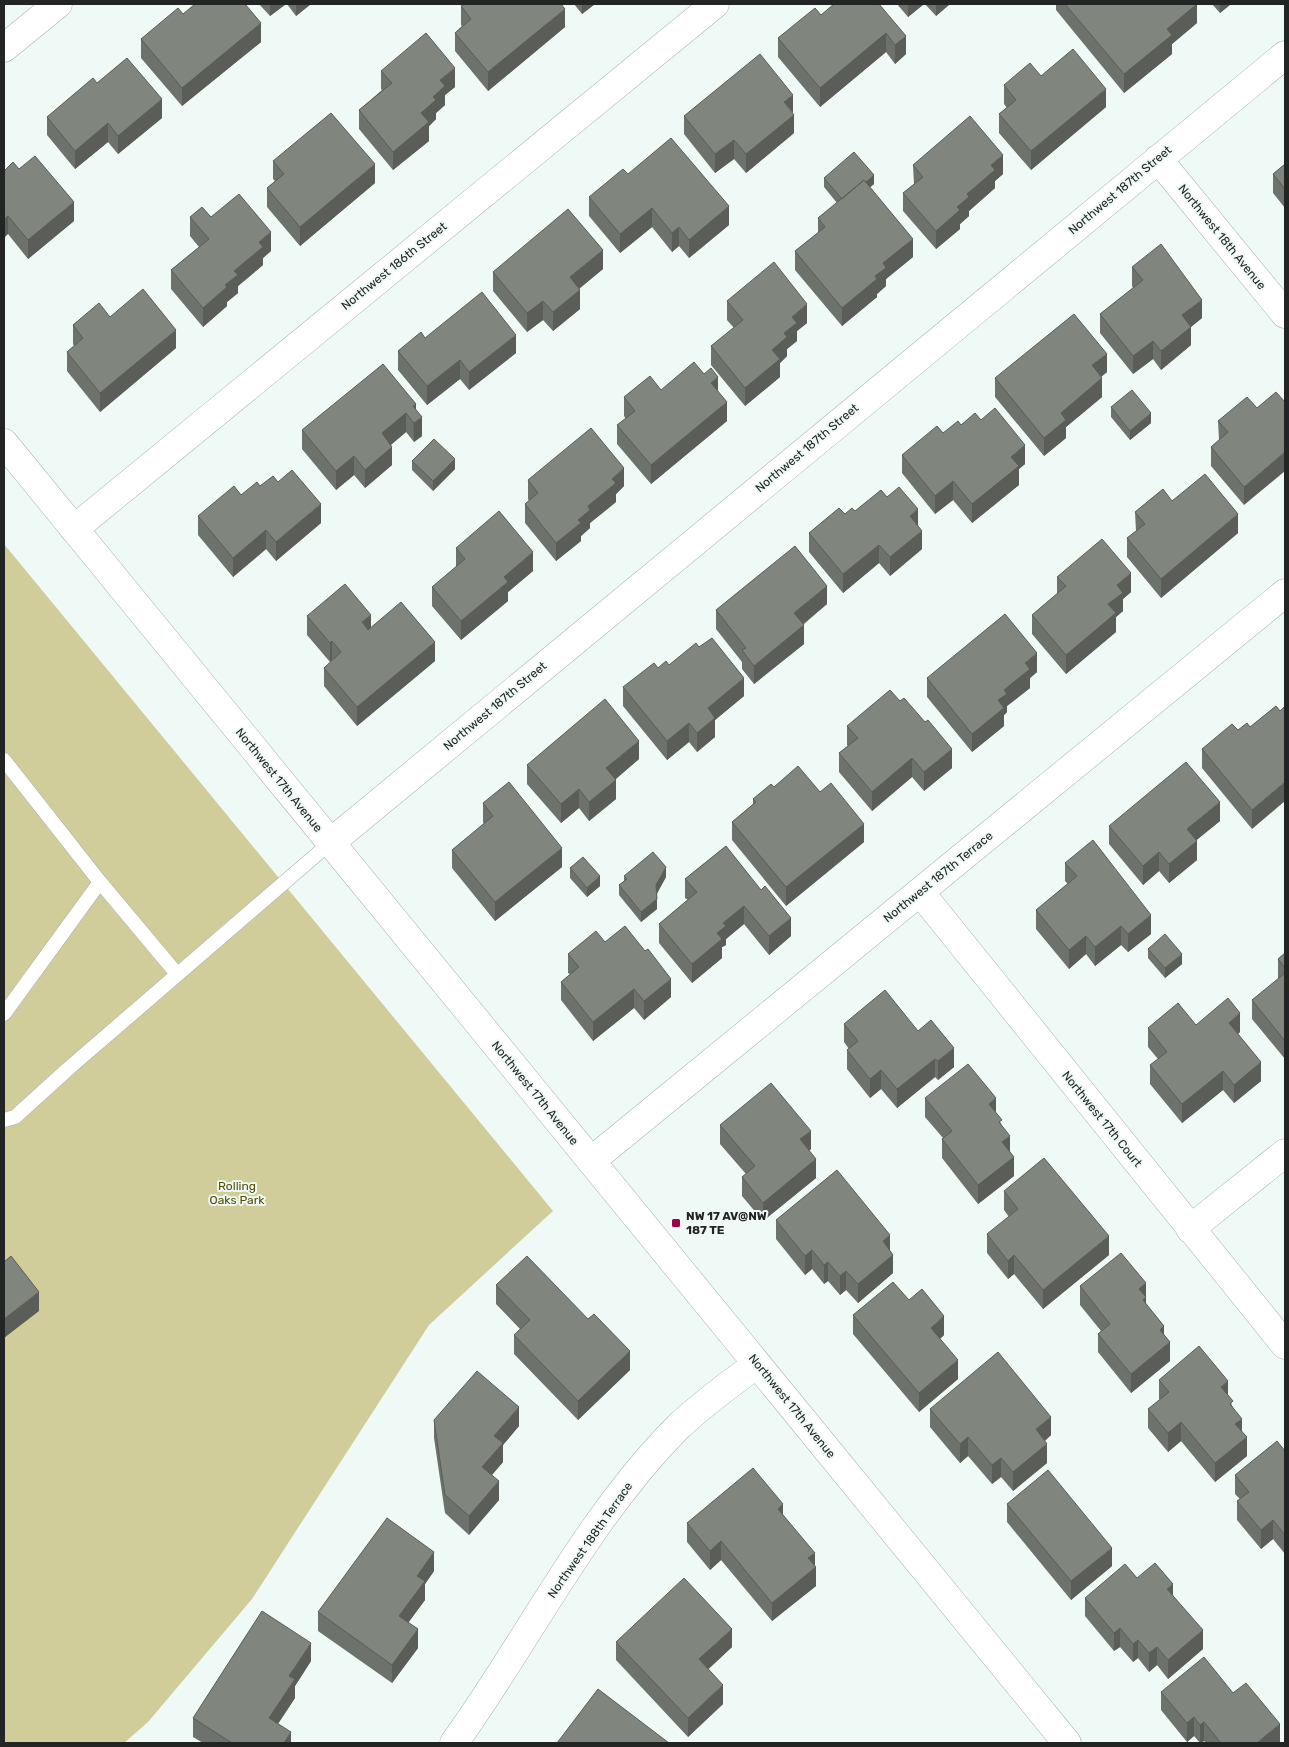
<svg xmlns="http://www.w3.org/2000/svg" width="1289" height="1747" font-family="Rubik,sans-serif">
  <rect width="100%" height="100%" fill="#eff9f5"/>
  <path fill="#d0cd9a" d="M4 544 553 1211 429 1325 252 1599 148 1722 124 1743H4Z"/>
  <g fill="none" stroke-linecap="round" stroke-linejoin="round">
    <g stroke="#aab3af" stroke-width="15">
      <path id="lane" d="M4 760 100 882 177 974
        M4 1014 100 882
        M4 1120 15 1117 69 1068 330 843"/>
    </g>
    <g stroke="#aab3af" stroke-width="29">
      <path id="street" d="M4 48 58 4
        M1158 159 1285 314
        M74 529 715 4
        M330 843 1285 55
        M920 892 1285 1345
        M591 1161 1285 593
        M1190 1229 1285 1153
        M454 1743C529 1639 586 1520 677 1428 702 1404 730 1384 757 1364"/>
    </g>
    <g stroke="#aab3af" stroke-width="29">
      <path id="secondary" d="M4 443 1067 1743"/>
    </g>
    <use href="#lane" stroke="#fff" stroke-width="14"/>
    <use href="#street" stroke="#fff" stroke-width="28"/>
    <use href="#secondary" stroke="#fff" stroke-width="28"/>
  </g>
  <path fill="#6e726c" d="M259 4H286L270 16Z
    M287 4H311L296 16Z
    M574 4H595L582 14Z
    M879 4 906 54 895 64 886 52 820 107 778 57V38L821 15Z
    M897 4H924L908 17Z
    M925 4H950L936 16Z
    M1056 4H1197V23L1172 44V54L1124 93 1056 10Z
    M1212 4H1231L1220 13Z
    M461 6 565 27 488 91 455 51V33L462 26 461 25Z
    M183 14 261 42 182 106 141 58V39Z
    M381 71 455 87 445 95V105L436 113V119L429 126V141L393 170 359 129V110L382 90 381 89Z
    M1041 76 1106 107 1031 170 999 133V114L1007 108 1004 104V85Z
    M97 83 162 118 118 154 108 142 75 169 47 135V117Z
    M793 113 794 133 746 173 734 159 715 173 684 134V116Z
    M273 161 375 183 300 246 267 207V188L275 181 273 179Z
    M1285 164V208L1273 193V174Z
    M913 165 1003 174 995 181V188L969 211V216L960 224V229L936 249 903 211V193L914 184Z
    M19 169 74 221 28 259 8 234 4 171Z
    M628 174 729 225 689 258 679 246 672 252 652 227 620 253 589 216V197Z
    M824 178 874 184 870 187 913 257 886 279V286L877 294V297L842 326 795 270V251L818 233V218L837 203 824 187Z
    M190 217H211L271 251 263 258V265L238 286V293L227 302V306L203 327 171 289V270L199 247 190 236Z
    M1132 267 1202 318 1191 327V345L1161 370 1153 359 1133 374 1100 333V314L1133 288 1132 286Z
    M603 269 579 289 580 309 553 331 543 320 527 332 493 291V272Z
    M727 301 807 323 797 331V341L787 349V356L780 363V377L745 406 711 365V346L734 328 727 320Z
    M110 317 176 348 100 412 67 371V352L74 346 73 344V325Z
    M425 338 516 353 469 390 460 379 427 405 398 370V351Z
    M1107 372 1101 377 1102 397 1066 427V438L1044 456 995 397V378Z
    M661 390 718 391 727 421 651 484 617 444V425L626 419 624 416V397Z
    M1111 407 1151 423 1130 440 1111 417Z
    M1257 408 1244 505 1211 466V447L1219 440 1218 421Z
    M416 410 422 436 414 442 406 432 391 445 392 465 365 488 354 475 336 490 302 449V430Z
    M981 420 1025 464 1019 469V485L972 523 953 500 935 514 902 473V455L943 433 961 425Z
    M412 461 455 469 433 491 412 470Z
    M528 480 624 486 616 494V502L590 523V528L581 536V541L556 561 525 523V504L529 501 528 499Z
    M278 482 321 523 276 561 266 549 233 577 198 535V516L241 495 260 486Z
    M887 497 918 526 922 549 890 576 879 563 843 593 809 552V533L845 514 855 511Z
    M1135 512 1238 533 1161 598 1127 557V538L1136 531Z
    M456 548 533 571 508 592V601L461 640 432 606V587L456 567Z
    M1057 577 1131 592 1123 599V611L1116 617V632L1066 674 1032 634V615L1057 594Z
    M827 604 804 624V644L754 684 742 669V662L716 629V610Z
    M307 616 371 628 435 661 357 726 324 686V668L333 660 330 662 307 635Z
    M699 647 744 696 715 720V737L697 752 689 742 667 760 623 706V687L658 668 669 665Z
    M1037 672 1030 678V688L1007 706V712L1004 715V726L972 752 927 697V678Z
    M1276 706 1252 829 1202 768V749L1238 730 1250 727Z
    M847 726 952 768 924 791 912 777 872 811 839 772V753L848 746 847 745Z
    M639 759 616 779V799L589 821 579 808 561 823 527 784V765Z
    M774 787 820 792 864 842 786 906 732 840V822L753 804V799Z
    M483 803 562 867 495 921 452 868V850L484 824 483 822Z
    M1220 821 1196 840 1197 860 1169 883 1159 871 1143 885 1109 844V826Z
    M726 846 791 936 769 955 744 924 726 939V945L722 947V958L692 983 659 943V924L688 900 685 898V879Z
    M1065 863 1151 934 1128 952 1121 945 1095 966 1086 954 1069 969 1036 929V910L1068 884 1065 881Z
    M570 868 600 886 587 897 570 878Z
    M624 876 666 877 657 894V909L641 922 619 895V885L624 881Z
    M605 942 645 951 671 997 644 1020 634 1008 593 1041 561 1000V982L570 974 568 973V954Z
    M1148 949 1182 964 1165 978 1148 958Z
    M1285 953V1059L1252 1019V1000L1279 979 1278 978V959Z
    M844 1024 918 1031 954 1067 938 1080 935 1077 897 1108 881 1089 870 1098 847 1069V1050L849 1049 844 1042Z
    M1196 1025 1240 1032 1238 1034 1261 1081 1234 1103 1223 1090 1182 1123 1150 1084V1065L1158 1059 1148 1047V1028Z
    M925 1098 996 1113 1002 1126 1010 1151 1014 1176 978 1204 942 1158V1139L943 1138 925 1117Z
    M720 1125 811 1149 809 1151 816 1178 763 1221 742 1196V1177L746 1174 720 1144Z
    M1004 1191 1109 1255 1043 1309 1014 1274 1008 1279 987 1253V1234L1009 1217 1004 1210Z
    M776 1220 890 1251 893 1273 858 1303 846 1290 840 1295 828 1281 824 1284 812 1269 805 1275 776 1239Z
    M1146 1283V1304L1164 1335 1170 1361 1131 1393 1098 1352V1334L1101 1331 1080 1305V1286Z
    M496 1285 630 1370 578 1420 514 1354V1335L520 1329 496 1304Z
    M909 1300 944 1335 940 1339 958 1379 919 1412 853 1334V1315Z
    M1159 1380 1228 1395 1242 1431 1247 1456 1215 1482 1181 1441 1168 1452 1148 1428V1409L1160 1400 1159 1399Z
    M930 1409 1051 1435 1045 1441 1047 1463 1013 1491 1001 1477 992 1484 968 1456 960 1463 930 1427Z
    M434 1420 519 1426 503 1445V1462L492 1475 499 1500 469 1535 445 1513 434 1438Z
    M1285 1451V1554L1273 1539 1261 1549 1237 1520V1501L1240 1499 1235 1494V1475Z
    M1007 1504 1112 1566 1071 1600 1007 1522Z
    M783 1515 815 1566 816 1586 772 1621 721 1560 710 1570 687 1542V1523Z
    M434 1571 425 1584V1600L408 1623 418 1648 392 1683 318 1631V1612Z
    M1137 1578 1173 1595 1203 1649 1168 1679 1157 1665 1149 1672 1138 1658 1133 1662 1120 1647 1114 1651 1085 1616V1598Z
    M616 1642 732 1647 708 1669 723 1704 688 1737 616 1660Z
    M311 1661 295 1686V1698L278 1724 291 1743H203L193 1737V1718Z
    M1161 1692 1233 1693 1280 1743H1206L1204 1741 1200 1743 1194 1736 1187 1742 1161 1710Z"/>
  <path fill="#5a5d58" d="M270 4H286L270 16Z
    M296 4H311L296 16Z
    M582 4H595L582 14Z
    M908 4H924L908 17Z
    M936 4H950L936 16Z
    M1197 4V23L1172 44V54L1124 93V74L1167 29Z
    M1220 4H1231L1220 13Z
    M565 9V27L488 91V72Z
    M261 23V42L182 106V88Z
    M886 33V52L820 107V88Z
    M906 36V54L895 64V45Z
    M455 68V87L445 95V105L436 113V119L429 126V141L393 170V152L433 97 440 80Z
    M1106 89V107L1031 170V151Z
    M793 95V113L784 102Z
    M162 99V118L118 154V136Z
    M794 115V133L746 173V154Z
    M108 123V142L75 169V151Z
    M734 140V159L715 173V154Z
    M1003 155V174L995 181V188L969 211V216L960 224V229L936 249V231L957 207 967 194 991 165Z
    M375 164V183L300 246V227Z
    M874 175V184L843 210V201Z
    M74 202V221L28 259V240Z
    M729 206V225L689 258V240Z
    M652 208V227L620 253V234Z
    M8 216V234L4 238V219Z
    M679 227V246L672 252V233Z
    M271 232V251L263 258V265L238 286V293L227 302V306L203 327V308L225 285 234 271 259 242Z
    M913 239V257L886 279V286L877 294V297L842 326V308L875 276 883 263Z
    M603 250V269L570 296V277Z
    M580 290V309L553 331V312Z
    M1202 300V318L1182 334V315Z
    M543 301V320L527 332V313Z
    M807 304V323L797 331V341L787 349V356L780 363V377L745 406V388L784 333 792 317Z
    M1191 327V345L1161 370V351Z
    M176 330V348L100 412V393Z
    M516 335V353L469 390V372Z
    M1153 341V359L1133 374V356Z
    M1107 354V372L1092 384V365Z
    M460 360V379L427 405V386Z
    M718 377V396L711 383Z
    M1102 378V397L1066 427V438L1044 456V438L1061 413Z
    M727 402V421L651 484V465Z
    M416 404V422L422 417V436L414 442 413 406Z
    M406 413V432L382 452V433Z
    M1151 413V423L1130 440V431Z
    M1025 445V464L1019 469V485L972 523V504L1011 457Z
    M392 447V465L365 488V470Z
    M1285 452V471L1244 505V487Z
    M354 456V475L336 490V471Z
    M455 459V469L433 491V481Z
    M624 468V486L616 494V502L590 523V528L581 536V541L556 561V543L578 520 588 506 612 479Z
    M953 481V500L935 514V496Z
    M321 504V523L276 561V542Z
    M918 509V528L910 516Z
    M1238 514V533L1161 598V579Z
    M266 530V549L233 577V558Z
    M922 531V549L890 576V557Z
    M879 545V563L843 593V574Z
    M533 552V571L508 592V601L461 640V621L504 577Z
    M1131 573V592L1123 599V611L1116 617V632L1066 674V655L1108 604 1117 585Z
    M827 586V604L794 631V613Z
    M371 615V633L362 622Z
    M804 625V644L754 684V666Z
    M332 641V659L330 662V643Z
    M435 642V661L357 726V707Z
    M1037 653V672L1030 678V688L1007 706V712L1004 715V726L972 752V734L998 700 1004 690 1025 663Z
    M744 678V696L715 720V737L697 752V733L708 708Z
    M689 723V742L667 760V741Z
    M639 741V759L606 787V768Z
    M952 749V768L924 791V772Z
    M912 758V777L872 811V792Z
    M616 780V799L589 821V802Z
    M1285 782V801L1252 829V810Z
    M579 789V808L561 823V804Z
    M1220 802V821L1187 848V829Z
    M864 824V842L786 906V887Z
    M1197 841V860L1169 883V864Z
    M562 848V867L495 921V902Z
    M1159 852V871L1143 885V866Z
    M666 867V877L656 894V885Z
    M600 876V886L587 897V888Z
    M657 899V909L641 922V912Z
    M744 906V924L726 939V945L722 947V958L692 983V964L717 933 723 923Z
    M1151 915V934L1128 952V934Z
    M791 918V936L769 955V936Z
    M1121 926V945L1095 966V947Z
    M1086 936V954L1069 969V950Z
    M1182 954V964L1165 978V968Z
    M671 979V997L644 1020V1001Z
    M634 989V1008L593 1041V1022Z
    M1240 1013V1032L1229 1041V1023Z
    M954 1048V1067L938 1080V1061Z
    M935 1059V1077L897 1108V1089Z
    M1261 1062V1081L1234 1103V1085Z
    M881 1070V1089L870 1098V1079Z
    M1223 1071V1090L1182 1123V1104Z
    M996 1098V1117L989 1104Z
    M811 1131V1149L800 1158V1139Z
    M1010 1136V1155L1002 1142Z
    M1014 1157V1176L978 1204V1185Z
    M816 1159V1178L763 1221V1203Z
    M890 1235V1253L883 1241Z
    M1109 1236V1255L1043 1309V1290Z
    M812 1250V1269L805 1275V1256Z
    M893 1255V1273L858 1303V1284Z
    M1014 1255V1274L1008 1279V1261Z
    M828 1262V1281L824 1284V1265Z
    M846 1271V1290L840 1295V1276Z
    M1146 1283V1316L1139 1289Z
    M39 1292V1311L4 1338V1319Z
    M944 1316V1335L931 1347V1328Z
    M1164 1326V1345L1160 1330Z
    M1170 1342V1361L1131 1393V1374Z
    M630 1351V1370L578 1420V1401Z
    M958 1360V1379L919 1412V1393Z
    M1228 1381V1399L1221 1387Z
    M519 1407V1426L503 1445V1462L482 1486V1467L494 1436Z
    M1051 1417V1435L1036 1448V1429Z
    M1242 1419V1438L1235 1424Z
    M1181 1422V1441L1168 1452V1433Z
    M968 1437V1456L960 1463V1444Z
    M1247 1437V1456L1215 1482V1463Z
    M1047 1444V1463L1013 1491V1472Z
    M1001 1458V1477L992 1484V1465Z
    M499 1481V1500L469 1535V1516Z
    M783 1504V1523L778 1509Z
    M1273 1520V1539L1261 1549V1530Z
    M721 1541V1560L710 1570V1551Z
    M1112 1548V1566L1071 1600V1581Z
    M434 1552V1571L425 1584V1600L399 1635V1616L417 1576Z
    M815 1553V1568L816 1567V1586L772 1621V1603L808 1558Z
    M1173 1584V1602L1167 1589Z
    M1120 1628V1647L1114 1651V1633Z
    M418 1629V1648L392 1683V1665Z
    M732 1629V1647L699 1678V1659Z
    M1203 1630V1649L1168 1679V1660Z
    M1138 1640V1658L1133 1662V1644Z
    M311 1643V1661L295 1686V1698L269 1737V1718L289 1676Z
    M1157 1647V1665L1149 1672V1653Z
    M723 1685V1704L688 1737V1718Z
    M1194 1717V1736L1187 1742V1723Z
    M1204 1722V1741L1200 1743V1725Z
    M1280 1724V1743H1257Z
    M291 1732V1743H284Z"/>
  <path fill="#80857e" stroke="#5a5d58" d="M195 4H245L261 23 182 88 141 39 178 8 183 14Z
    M465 4H561L565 9 488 72 455 33 471 19 461 6Z
    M834 4H879L906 36 895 45 886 33 820 88 778 38 815 8 821 15Z
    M1065 4H1197L1167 29 1172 35 1124 74Z
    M426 33 455 68 440 80 445 86 433 97 436 100 421 113 429 122 393 152 359 110 392 83 381 71Z
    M1073 49 1106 89 1031 151 999 114 1016 100 1004 85 1030 63 1041 76Z
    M760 54 793 95 784 102 794 115 746 154 734 140 715 154 684 116Z
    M127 58 162 99 118 136 108 123 75 151 47 117 93 78 97 83Z
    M331 113 375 164 300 227 267 188 284 174 273 161Z
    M970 116 1003 155 991 165 995 170 967 194 969 197 957 207 960 210 936 231 903 193 923 177 913 165Z
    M671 138 729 206 689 240 679 227 672 233 652 208 620 234 589 197 623 169 628 174Z
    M854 152 874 175 866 182 864 180 842 199 824 178Z
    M35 156 74 202 28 240 8 216 4 219V171L13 162 19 169Z
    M1285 164V189L1273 174Z
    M864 180 913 239 883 263 886 268 875 276 877 279 842 308 795 251 825 227 818 218Z
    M239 194 271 232 259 242 263 247 234 271 238 275 225 285 227 287 203 308 171 270 209 239 190 217 202 207 211 217Z
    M568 209 603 250 570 277 580 290 553 312 543 301 527 313 493 272Z
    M1161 244 1202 300 1182 315 1191 327 1161 351 1153 341 1133 356 1100 314 1143 280 1132 267Z
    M774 262 807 304 792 317 797 323 784 333 787 337 772 350 780 359 745 388 711 346 743 320 727 301Z
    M143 289 176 330 100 393 67 352 83 338 73 325 99 303 110 317Z
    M482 292 516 335 469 372 460 360 427 386 398 351 421 332 425 338Z
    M1074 314 1107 354 1092 365 1102 378 1061 413 1066 420 1044 438 995 378Z
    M694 362 704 374 711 368 718 377 711 383 727 402 651 465 617 425 635 411 624 397 650 376 661 390Z
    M383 364 416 404 413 406 422 417 414 423 406 413 382 433 392 447 365 470 354 456 336 471 302 430Z
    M1132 390 1151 413 1130 431 1111 407Z
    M1276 392 1285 402V452L1244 487 1211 447 1228 432 1218 421 1247 397 1257 408Z
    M995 408 1025 445 1011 457 1019 466 972 504 953 481 935 496 902 455 937 426 943 433 958 421 961 425 975 413 981 420Z
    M591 428 624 468 612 479 616 483 588 506 590 510 578 520 581 523 556 543 525 504 538 493 528 480Z
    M434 439 455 459 433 481 412 461Z
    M292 470 321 504 276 542 266 530 233 558 198 516 234 486 241 495 257 482 260 486 273 476 278 482Z
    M1205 474 1238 514 1161 579 1127 538 1145 524 1135 512 1163 489 1172 501Z
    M899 487 918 509 910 516 922 531 890 557 879 545 843 574 809 533 839 508 845 514 852 508 855 511 881 490 887 497Z
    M499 511 533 552 504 577 508 582 461 621 432 587 465 559 456 548Z
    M1102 539 1131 573 1117 585 1123 593 1108 604 1116 613 1066 655 1032 615 1066 586 1057 577Z
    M795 546 827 586 794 613 804 625 754 666 742 650 746 648 716 610Z
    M345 584 371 615 362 622 368 630 401 602 435 642 357 707 324 668 341 652 332 641 330 643 307 616Z
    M1005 614 1037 653 1025 663 1030 669 1004 690 1007 694 998 700 1004 708 972 734 927 678Z
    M712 638 744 678 708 708 715 718 697 733 689 723 667 741 623 687 654 663 658 668 666 661 669 665 696 643 699 647Z
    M890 690 900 701 904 698 925 722 928 720 952 749 924 772 912 758 872 792 839 753 858 738 847 726Z
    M605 699 639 741 606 768 616 780 589 802 579 789 561 804 527 765Z
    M1276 706 1280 711 1285 706V782L1252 810 1202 749 1232 724 1238 730 1247 723 1250 727Z
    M1186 762 1220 802 1187 829 1197 841 1169 864 1159 852 1143 866 1109 826Z
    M798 766 820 792 831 783 864 824 786 887 732 822 756 802 753 799 771 784 774 787Z
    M509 782 562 848 495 902 452 850 493 816 483 803Z
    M1093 840 1151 915 1128 934 1121 926 1095 947 1086 936 1069 950 1036 910 1077 876 1065 863Z
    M726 846 761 890 765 886 791 918 769 936 744 906 723 923 726 926 717 933 722 939 692 964 659 924 697 892 685 879Z
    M653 852 666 867 656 885 657 899 641 912 619 885 627 879 624 876Z
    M583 857 600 876 587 888 570 868Z
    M625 926 645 951 648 949 671 979 644 1001 634 989 593 1022 561 982 579 967 568 954 596 931 605 942Z
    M1165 934 1182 954 1165 968 1148 949Z
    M1285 953V968L1278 959Z
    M1285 973V1041L1252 1000Z
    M885 990 918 1031 931 1020 954 1048 938 1061 935 1059 897 1089 881 1070 870 1079 847 1050 858 1041 844 1024Z
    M1228 998 1240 1013 1229 1023 1261 1062 1234 1085 1223 1071 1182 1104 1150 1065 1167 1052 1148 1028 1178 1003 1196 1025Z
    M968 1064 996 1098 989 1104 1002 1120 999 1122 1010 1136 1002 1142 1014 1157 978 1185 942 1139 952 1131 925 1098Z
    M771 1083 811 1131 800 1139 816 1159 763 1203 742 1177 755 1166 720 1125Z
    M1044 1158 1109 1236 1043 1290 1014 1255 1008 1261 987 1234 1018 1209 1004 1191Z
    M837 1170 890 1235 883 1241 893 1255 858 1284 846 1271 840 1276 828 1262 824 1265 812 1250 805 1256 776 1220Z
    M1121 1253 1146 1283 1139 1289 1146 1297 1143 1300 1164 1326 1160 1330 1170 1342 1131 1374 1098 1334 1110 1324 1080 1286Z
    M11 1256 39 1292 4 1319V1262Z
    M527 1256 588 1319 594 1314 630 1351 578 1401 514 1335 530 1320 496 1285Z
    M893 1282 909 1300 922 1289 944 1316 931 1328 958 1360 919 1393 853 1315Z
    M1199 1346 1228 1381 1221 1387 1233 1401 1230 1404 1242 1419 1235 1424 1247 1437 1215 1463 1181 1422 1168 1433 1148 1409 1169 1392 1159 1380Z
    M998 1352 1051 1417 1036 1429 1047 1444 1013 1472 1001 1458 992 1465 968 1437 960 1444 930 1409Z
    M477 1371 519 1407 494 1436 503 1443 482 1467 499 1481 469 1516 445 1495 434 1420Z
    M1277 1441 1285 1451V1535L1273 1520 1261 1530 1237 1501 1249 1492 1235 1475Z
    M753 1468 783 1504 778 1509 815 1553 808 1558 816 1567 772 1603 721 1541 710 1551 687 1523Z
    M1048 1470 1112 1548 1071 1581 1007 1504Z
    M387 1518 434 1552 417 1576 425 1581 399 1616 418 1629 392 1665 318 1612Z
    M1155 1563 1173 1584 1167 1589 1203 1630 1168 1660 1157 1647 1149 1653 1138 1640 1133 1644 1120 1628 1114 1633 1085 1598 1125 1564 1137 1578Z
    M684 1578 732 1629 699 1659 723 1685 688 1718 616 1642Z
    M262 1611 311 1643 289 1676 295 1679 269 1718 291 1732 284 1743H232L193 1718Z
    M1204 1657 1233 1693 1246 1683 1280 1724 1257 1743H1221L1204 1722 1200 1725 1194 1717 1187 1723 1161 1692Z
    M598 1689 669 1743H557Z"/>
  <rect fill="#9f0347" stroke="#eff9f5" stroke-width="2" x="671" y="1218" width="10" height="10" rx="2.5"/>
  <g text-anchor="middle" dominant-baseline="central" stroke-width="4" stroke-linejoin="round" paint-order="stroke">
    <g font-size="12" fill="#222524" stroke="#eff9f5">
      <text transform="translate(1120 190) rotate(-40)">Northwest 187th Street</text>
      <text transform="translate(1222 237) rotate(51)">Northwest 18th Avenue</text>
      <text transform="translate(394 266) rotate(-39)">Northwest 186th Street</text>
      <text transform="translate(807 448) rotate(-40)">Northwest 187th Street</text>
      <text transform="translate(495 706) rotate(-40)">Northwest 187th Street</text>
      <text transform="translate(279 780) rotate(51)">Northwest 17th Avenue</text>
      <text transform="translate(938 877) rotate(-39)">Northwest 187th Terrace</text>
      <text transform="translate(535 1093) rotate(51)">Northwest 17th Avenue</text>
      <text transform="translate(1102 1119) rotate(51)">Northwest 17th Court</text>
      <text transform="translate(792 1406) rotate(51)">Northwest 17th Avenue</text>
      <text transform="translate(590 1540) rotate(-55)">Northwest 188th Terrace</text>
    </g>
    <g font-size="12" fill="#524c03" stroke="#eff9f5">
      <text x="237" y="1186">Rolling<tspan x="237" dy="14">Oaks Park</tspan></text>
    </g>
    <g font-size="12" font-weight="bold" fill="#222524" stroke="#eff9f5" text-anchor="start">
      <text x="686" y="1216">NW 17 AV@NW<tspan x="686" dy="14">187 TE</tspan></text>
    </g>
  </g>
  <rect width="1289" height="1747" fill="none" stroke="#222524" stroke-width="10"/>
</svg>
